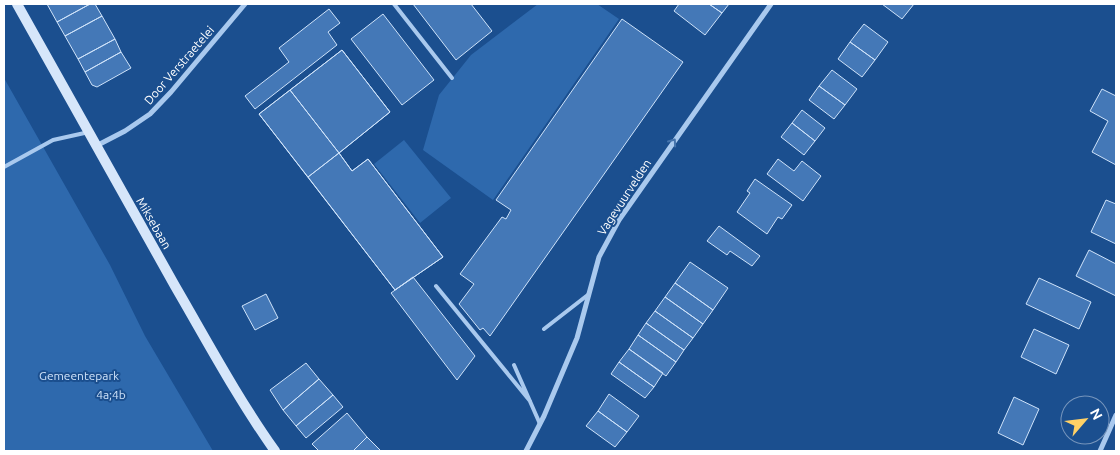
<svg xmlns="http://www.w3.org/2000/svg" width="1120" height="455" font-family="Ubuntu,sans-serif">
  <rect width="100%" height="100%" fill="#1b4f8f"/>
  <path fill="#2e69ad" d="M538 4H597L619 19 493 200 423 150 439 95 471 55Z
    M4 78 110 265 145 336 213 451H4Z
    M404 140 451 198 420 223 374 164Z"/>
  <path fill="#4478b7" stroke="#cfe3fa" d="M47 4H90L57 22Z
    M90 4H95L102 16 65 36 57 22Z
    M413 4H471L492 31 456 60Z
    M679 4H709L722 13 705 35 674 11Z
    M709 4H729L722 13Z
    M882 4H914L902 19Z
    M329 9 340 23 328 32 337 45 255 109 245 96 289 62 279 48Z
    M383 14 434 80 402 105 351 39Z
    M102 16 115 39 78 59 65 36Z
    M622 19 683 62 490 336 483 328 480 330 459 304 474 284 460 274 502 217 506 219 511 210 496 200Z
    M864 24 888 42 875 60 850 42Z
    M115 39 121 52 85 72 78 59Z
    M850 42 875 60 862 77 838 59Z
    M342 50 390 112 339 153 290 90Z
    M342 50 390 112 339 153 352 171 368 159 443 257 395 290 259 114Z
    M121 52 131 68 97 87 92 85 85 72Z
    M832 70 857 89 845 105 819 86Z
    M819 86 845 105 834 119 809 100Z
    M1102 89 1116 96V165L1092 152 1108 121 1090 111Z
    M290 90 339 153 308 177 259 114Z
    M802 110 825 128 815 141 792 123Z
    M792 123 815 141 804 155 781 137Z
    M339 153 352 171 368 159 443 257 395 290 308 177Z
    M778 159 794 171 802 161 821 176 803 201 767 174Z
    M755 179 792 205 782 219 778 217 767 234 737 212 750 193 747 191Z
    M1106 200 1116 204V244L1091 232Z
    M719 226 760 256 752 266 730 251 727 255 707 241Z
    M1089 250 1116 264V296L1076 276Z
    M690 262 728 288 713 310 675 283Z
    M413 277 475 356 457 380 391 293Z
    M1039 278 1091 302 1079 329 1026 304Z
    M675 283 713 310 703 324 665 297Z
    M266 294 278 318 255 330 242 306Z
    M665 297 703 324 693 338 655 311Z
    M655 311 693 338 684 350 646 323Z
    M646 323 684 350 676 362 638 335Z
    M1034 329 1069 345 1056 374 1021 357Z
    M638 335 676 362 666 376 629 349Z
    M629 349 663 373 654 387 619 362Z
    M619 362 654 387 645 398 611 374Z
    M306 363 319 379 283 410 270 390Z
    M319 379 333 395 296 426 283 410Z
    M609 394 639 416 627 432 598 411Z
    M333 395 343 407 306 438 296 426Z
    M1014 397 1039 409 1023 445 998 433Z
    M598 411 627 432 615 447 586 426Z
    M347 413 367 437 353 451H319L312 444Z
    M367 437 381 451H353Z"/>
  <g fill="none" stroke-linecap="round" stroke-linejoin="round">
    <path stroke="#a9c9ee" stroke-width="4" d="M394 4 452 78
      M4 167 53 140 89 132
      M436 286 530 401
      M544 329 589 294
      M514 365 540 424"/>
    <path stroke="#a9c9ee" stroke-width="5" d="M96 146 125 131 150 114 171 92 245 4
      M526 451 544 416 577 338 599 257 619 220 771 4
      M1100 451 1116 415"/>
    <path stroke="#d6e6fa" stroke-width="10" d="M17 4C70 98 122 192 175 286 207 341 238 399 275 451"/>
  </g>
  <defs><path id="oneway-chevron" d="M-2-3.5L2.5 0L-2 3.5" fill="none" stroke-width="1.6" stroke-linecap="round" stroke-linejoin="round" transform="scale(1.25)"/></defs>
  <use stroke="#4674ac" href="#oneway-chevron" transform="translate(673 142) rotate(-55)"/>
  <g text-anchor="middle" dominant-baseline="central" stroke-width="4" stroke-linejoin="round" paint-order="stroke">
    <g font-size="12" fill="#fff" stroke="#1b4f8f">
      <text transform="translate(179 65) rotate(-49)">Door Verstraetelei</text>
      <text transform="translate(624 197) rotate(-57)">Vagevuurvelden</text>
      <text transform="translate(154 223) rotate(60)">Miksebaan</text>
    </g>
    <g font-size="12" fill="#cfe3fa" stroke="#1b4f8f">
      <text x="79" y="375">Gemeentepark</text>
      <text x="111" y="394">4a;4b</text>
    </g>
  </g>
  <rect width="1120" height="455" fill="none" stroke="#ffffff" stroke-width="10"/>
  <g transform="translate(1085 420) rotate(62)"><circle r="24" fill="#1b4f8f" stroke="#7695bc"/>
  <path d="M0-4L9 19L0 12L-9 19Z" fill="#ffd166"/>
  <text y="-8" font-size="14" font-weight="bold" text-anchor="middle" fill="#ffffff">N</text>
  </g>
</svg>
